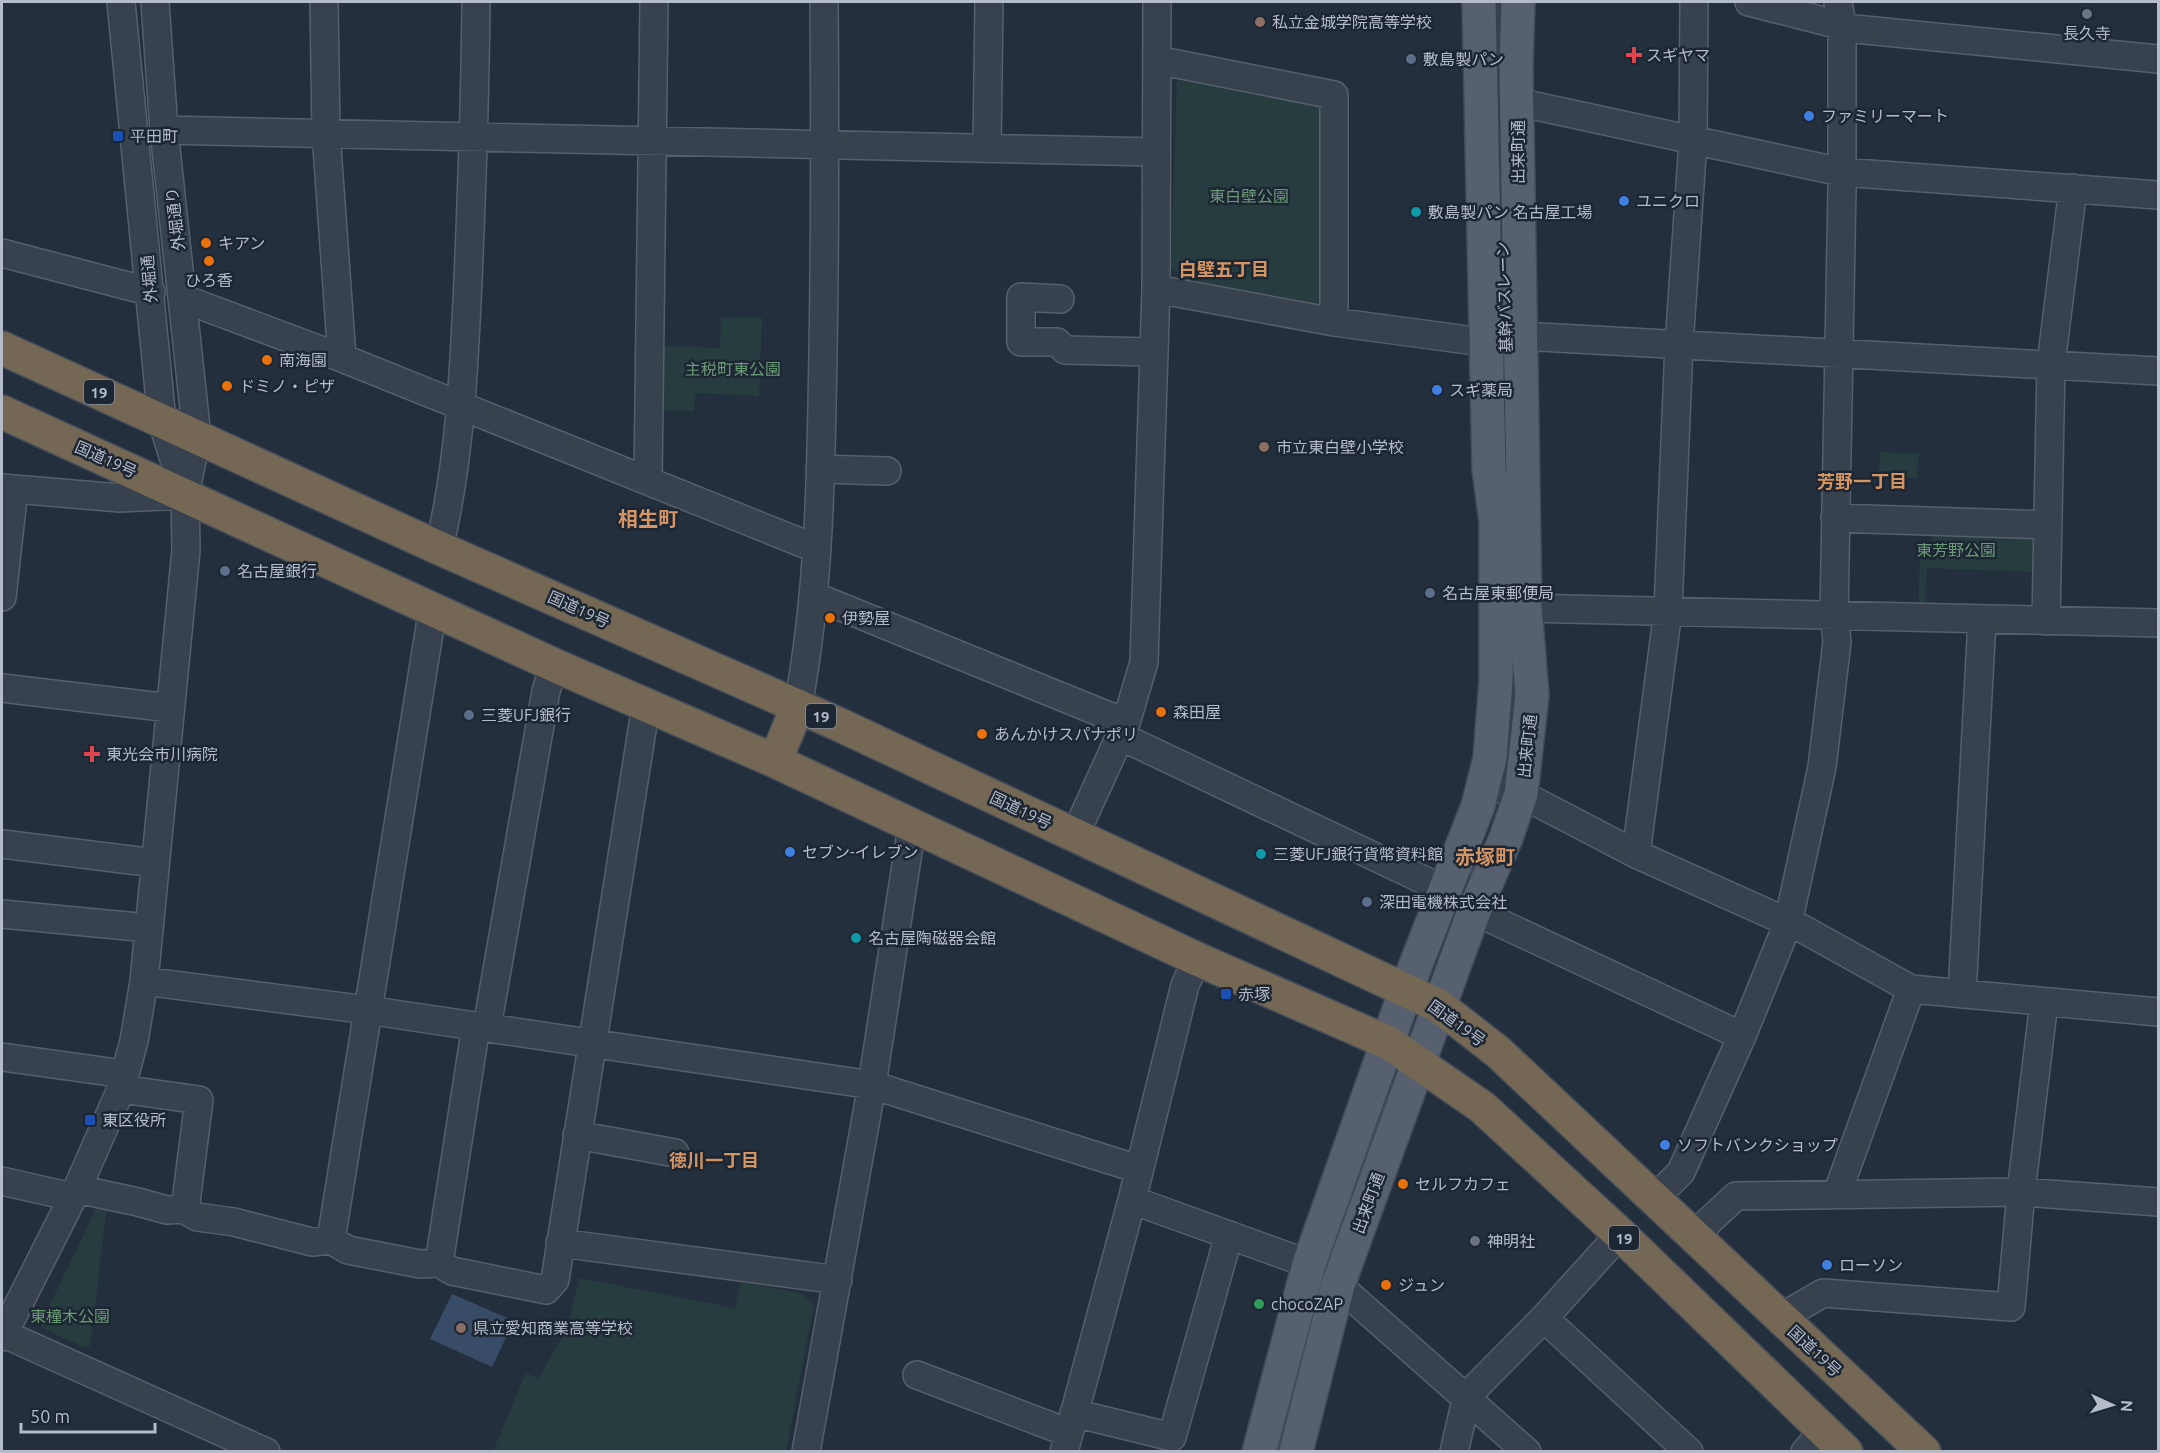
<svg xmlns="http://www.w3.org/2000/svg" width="2160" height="1453" font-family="Ubuntu,'Noto Sans JP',sans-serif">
  <rect width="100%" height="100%" fill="#242f3e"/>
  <path fill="#263c3f" d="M1177 75 1325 105 1324 308 1184 279 1171 267Z
    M721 317 762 318 759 396 695 393 694 411 658 410 661 346 720 348Z
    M1880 452 1919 454 1917 478 1879 476Z
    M1933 530 2036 534 2034 572 1927 568 1925 609 1918 608 1920 559 1932 560Z
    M98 1205 107 1207 90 1346 84 1347 42 1328 41 1323Z
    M579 1278 735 1308 741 1282 803 1294 814 1305 786 1451H493L526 1373 539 1378 568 1326Z"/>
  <path fill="#394c67" d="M452 1294 514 1321 492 1367 430 1339Z"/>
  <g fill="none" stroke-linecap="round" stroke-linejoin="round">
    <g stroke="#565f6c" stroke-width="30">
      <path id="minor" d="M121 2 162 421 184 491
        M324 2 326 133 342 358
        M1497 2 1503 262
        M1749 2 1855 29 2158 59
        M1157 60 1334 95V322
        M1517 102 1841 172 2158 195
        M164 130 1155 152
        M987 147 989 2
        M2 253 151 292
        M1156 289 1334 322 1475 341 1540 337 2158 371
        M184 299 342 358 817 549
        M1060 299 1021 297V342H1057L1065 350 1153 352
        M820 469 887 471
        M1502 478 1507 393
        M648 481 654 2
        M2 488 120 498 184 495
        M1835 518 2047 525
        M439 548C460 460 464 370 468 280 472 187 475 95 476 2
        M814 596 1126 723
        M2 597 14 489
        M1525 608 2158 623
        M2046 621 2051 364 2073 188
        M2 688 170 708
        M798 706C820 589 821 470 823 352 825 235 825 118 824 2
        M1120 736 1447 891
        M1497 789 1506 757 1518 686
        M1521 794 1636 854 1803 929 1911 989 2158 1012
        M1075 835 1126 723 1144 662 1156 289 1157 2
        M2 844 155 863
        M1636 854 1668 611 1679 345 1693 141 1694 2
        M1474 911 1742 1036
        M2 914 148 928
        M1442 978 1445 936 1463 888
        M144 981 367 1010 872 1085 1138 1169
        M1962 994 1982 620
        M487 1027 546 691 554 665
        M2 1057 124 1074
        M121 1089 199 1100 185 1210
        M577 1135 675 1153
        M2 1181 72 1197
        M77 1189 138 1202 167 1210 183 1209 197 1217 234 1222 312 1242 331 1240 348 1250 420 1264 439 1263 452 1271 546 1290 555 1280 646 705
        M1837 1194 1911 989
        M1654 1199 1681 1172 1742 1036 1788 923 1822 767 1837 642 1834 614 1842 189V26L1838 2
        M1132 1200 1309 1264
        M1693 1236 1736 1196 2021 1192 2158 1202
        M331 1240 433 608
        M560 1243 838 1280
        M439 1263 476 1026
        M1338 1285 1527 1452
        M1544 1318 1689 1452
        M1780 1318 1823 1293 2011 1307 2021 1192 2044 1002
        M2 1333 266 1452
        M2 1337 77 1189 121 1089 134 1041 144 981 186 550 185 495 197 437 164 130 155 2
        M917 1375 1069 1433
        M1074 1413 1172 1437 1229 1235
        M806 1452 872 1085 912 826
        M1064 1452 1132 1200 1185 985 1197 959
        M1454 1452 1467 1396 1544 1318 1620 1234
        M1805 1452 1823 1431"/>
    </g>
    <g stroke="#414a57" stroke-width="36">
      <path id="major" d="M1259 1452 1309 1264 1406 990 1478 806 1490 758 1496 681V521L1489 470 1479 2
        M1296 1452 1338 1285 1474 911 1506 838 1521 794 1532 695 1525 608 1516 66 1518 2"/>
    </g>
    <g stroke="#434c59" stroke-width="36">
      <path id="highway" d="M2 348 439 548 838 724 1439 1006 1498 1052 1924 1452
        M2 412 554 665 775 761 1197 959 1389 1043 1482 1107 1620 1234 1846 1452
        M775 761 798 706"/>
    </g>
    <use href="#minor" stroke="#38414e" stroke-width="27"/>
    <use href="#major" stroke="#56606e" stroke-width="33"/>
    <use href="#highway" stroke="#746855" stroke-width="33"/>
  </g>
  <g fill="#6b7280" stroke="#1d2633" stroke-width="2">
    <circle cx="2087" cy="14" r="6"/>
    <circle cx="1475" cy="1241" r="6"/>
  </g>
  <g fill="#8d6e63" stroke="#1d2633" stroke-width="2">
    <circle cx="1260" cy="22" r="6"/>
    <circle cx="1264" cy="447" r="6"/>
    <circle cx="461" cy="1328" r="6"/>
  </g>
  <g fill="#e0444e" stroke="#1d2633" stroke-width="2">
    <path d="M1631 46h6v6h6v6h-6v6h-6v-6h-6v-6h6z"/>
    <path d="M89 745h6v6h6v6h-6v6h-6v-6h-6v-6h6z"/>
  </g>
  <g fill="#5c6f8a" stroke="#1d2633" stroke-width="2">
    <circle cx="1411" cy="59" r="6"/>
    <circle cx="225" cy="571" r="6"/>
    <circle cx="1430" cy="593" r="6"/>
    <circle cx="469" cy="715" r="6"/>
    <circle cx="1367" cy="902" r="6"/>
  </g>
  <g fill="#3f7fe0" stroke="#1d2633" stroke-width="2">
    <circle cx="1809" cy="116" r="6"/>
    <circle cx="1624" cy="201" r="6"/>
    <circle cx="1437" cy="390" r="6"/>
    <circle cx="790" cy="852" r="6"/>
    <circle cx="1665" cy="1145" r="6"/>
    <circle cx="1827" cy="1265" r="6"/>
  </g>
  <g fill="#1a4fb4" stroke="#1d2633" stroke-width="2">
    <rect x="112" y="130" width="12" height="12" rx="3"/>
    <rect x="1220" y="988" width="12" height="12" rx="3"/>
    <rect x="84" y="1114" width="12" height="12" rx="3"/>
  </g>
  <g fill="#0f9aa8" stroke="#1d2633" stroke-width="2">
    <circle cx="1416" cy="212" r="6"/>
    <circle cx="1261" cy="854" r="6"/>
    <circle cx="856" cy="938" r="6"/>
  </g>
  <g fill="#e8710a" stroke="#1d2633" stroke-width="2">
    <circle cx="206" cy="243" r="6"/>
    <circle cx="209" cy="261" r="6"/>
    <circle cx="267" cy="360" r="6"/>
    <circle cx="227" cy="386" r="6"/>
    <circle cx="830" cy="618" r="6"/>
    <circle cx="1161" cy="712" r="6"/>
    <circle cx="982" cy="734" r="6"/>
    <circle cx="1403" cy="1184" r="6"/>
    <circle cx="1386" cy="1285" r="6"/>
  </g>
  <circle fill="#2e9e5b" stroke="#1d2633" stroke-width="2" cx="1259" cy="1304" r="6"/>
  <g text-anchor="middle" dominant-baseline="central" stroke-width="5" stroke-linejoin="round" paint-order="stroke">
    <g fill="#1d2633" stroke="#878f9c" stroke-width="1.5">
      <rect x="84" y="380" width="30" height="24" rx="4.5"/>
      <rect x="806" y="704" width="30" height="24" rx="4.5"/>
      <rect x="1609" y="1226" width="30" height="24" rx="4.5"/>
    </g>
    <g font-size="15" font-weight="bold" fill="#b4bcc9">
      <text x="99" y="392">19</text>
      <text x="821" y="716">19</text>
      <text x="1624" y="1238">19</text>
    </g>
    <g font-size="16" fill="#b4bcc9" stroke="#1d2633" text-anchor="start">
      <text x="1272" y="22">私立金城学院高等学校</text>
      <text x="2087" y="33" text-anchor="middle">長久寺</text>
      <text x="1646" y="55">スギヤマ</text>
      <text x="1423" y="59">敷島製パン</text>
      <text x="1821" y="116">ファミリーマート</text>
      <text x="130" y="136">平田町</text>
      <text x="1636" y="201">ユニクロ</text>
      <text x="1428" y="212">敷島製パン 名古屋工場</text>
      <text x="218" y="243">キアン</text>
      <text x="209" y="280" text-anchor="middle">ひろ香</text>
      <text x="279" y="360">南海園</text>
      <text x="239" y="386">ドミノ・ピザ</text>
      <text x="1449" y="390">スギ薬局</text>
      <text x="1276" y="447">市立東白壁小学校</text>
      <text x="237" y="571">名古屋銀行</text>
      <text x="1442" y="593">名古屋東郵便局</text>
      <text x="842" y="618">伊勢屋</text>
      <text x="1173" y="712">森田屋</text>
      <text x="481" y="715">三菱UFJ銀行</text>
      <text x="994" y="734">あんかけスパナポリ</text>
      <text x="106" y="754">東光会市川病院</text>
      <text x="802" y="852">セブン-イレブン</text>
      <text x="1273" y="854">三菱UFJ銀行貨幣資料館</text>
      <text x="1379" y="902">深田電機株式会社</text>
      <text x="868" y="938">名古屋陶磁器会館</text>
      <text x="1238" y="994">赤塚</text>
      <text x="102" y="1120">東区役所</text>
      <text x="1677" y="1145">ソフトバンクショップ</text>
      <text x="1415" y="1184">セルフカフェ</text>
      <text x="1487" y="1241">神明社</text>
      <text x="1839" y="1265">ローソン</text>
      <text x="1398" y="1285">ジュン</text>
      <text x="1271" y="1304">chocoZAP</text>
      <text x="473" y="1328">県立愛知商業高等学校</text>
    </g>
    <g font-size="16" fill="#b4bcc9" stroke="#1d2633">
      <text transform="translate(1518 152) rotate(-90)">出来町通</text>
      <text transform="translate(175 219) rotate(-97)">外堀通り</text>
      <text transform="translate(149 279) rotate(-95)">外堀通</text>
      <text transform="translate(1504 297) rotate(-92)">基幹バスレーン</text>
      <text transform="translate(106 459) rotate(24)">国道19号</text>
      <text transform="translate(579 609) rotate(24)">国道19号</text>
      <text transform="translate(1527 746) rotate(-84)">出来町通</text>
      <text transform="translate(1021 810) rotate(25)">国道19号</text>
      <text transform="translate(1457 1023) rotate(36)">国道19号</text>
      <text transform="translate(1368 1203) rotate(-70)">出来町通</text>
      <text transform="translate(1815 1351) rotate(43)">国道19号</text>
    </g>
    <g font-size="16" fill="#6b9a76" stroke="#1d2633">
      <text x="1249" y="196">東白壁公園</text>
      <text x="733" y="369">主税町東公園</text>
      <text x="1956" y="550">東芳野公園</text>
      <text x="70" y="1316">東橦木公園</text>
    </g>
    <g font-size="18" font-weight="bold" fill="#d59563" stroke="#1d2633">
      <text x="1224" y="269">白壁五丁目</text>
      <text x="1862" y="481">芳野一丁目</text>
      <text x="714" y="1160">徳川一丁目</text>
    </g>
    <g font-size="20" font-weight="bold" fill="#d59563" stroke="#1d2633">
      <text x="648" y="518">相生町</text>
      <text x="1485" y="856">赤塚町</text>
    </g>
  </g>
  <rect width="2160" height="1453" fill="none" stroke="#b4bcc9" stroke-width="6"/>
  <g transform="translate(2112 1405) rotate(94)" stroke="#1d2633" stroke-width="4.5" paint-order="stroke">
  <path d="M0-4.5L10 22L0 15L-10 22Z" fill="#b4bcc9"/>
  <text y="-9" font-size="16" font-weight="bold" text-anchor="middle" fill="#b4bcc9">N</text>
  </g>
  <path d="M21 1423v9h134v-9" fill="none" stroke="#b4bcc9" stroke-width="3"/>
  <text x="30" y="1423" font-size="18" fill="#b4bcc9" stroke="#1d2633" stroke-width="4.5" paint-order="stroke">50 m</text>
</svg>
